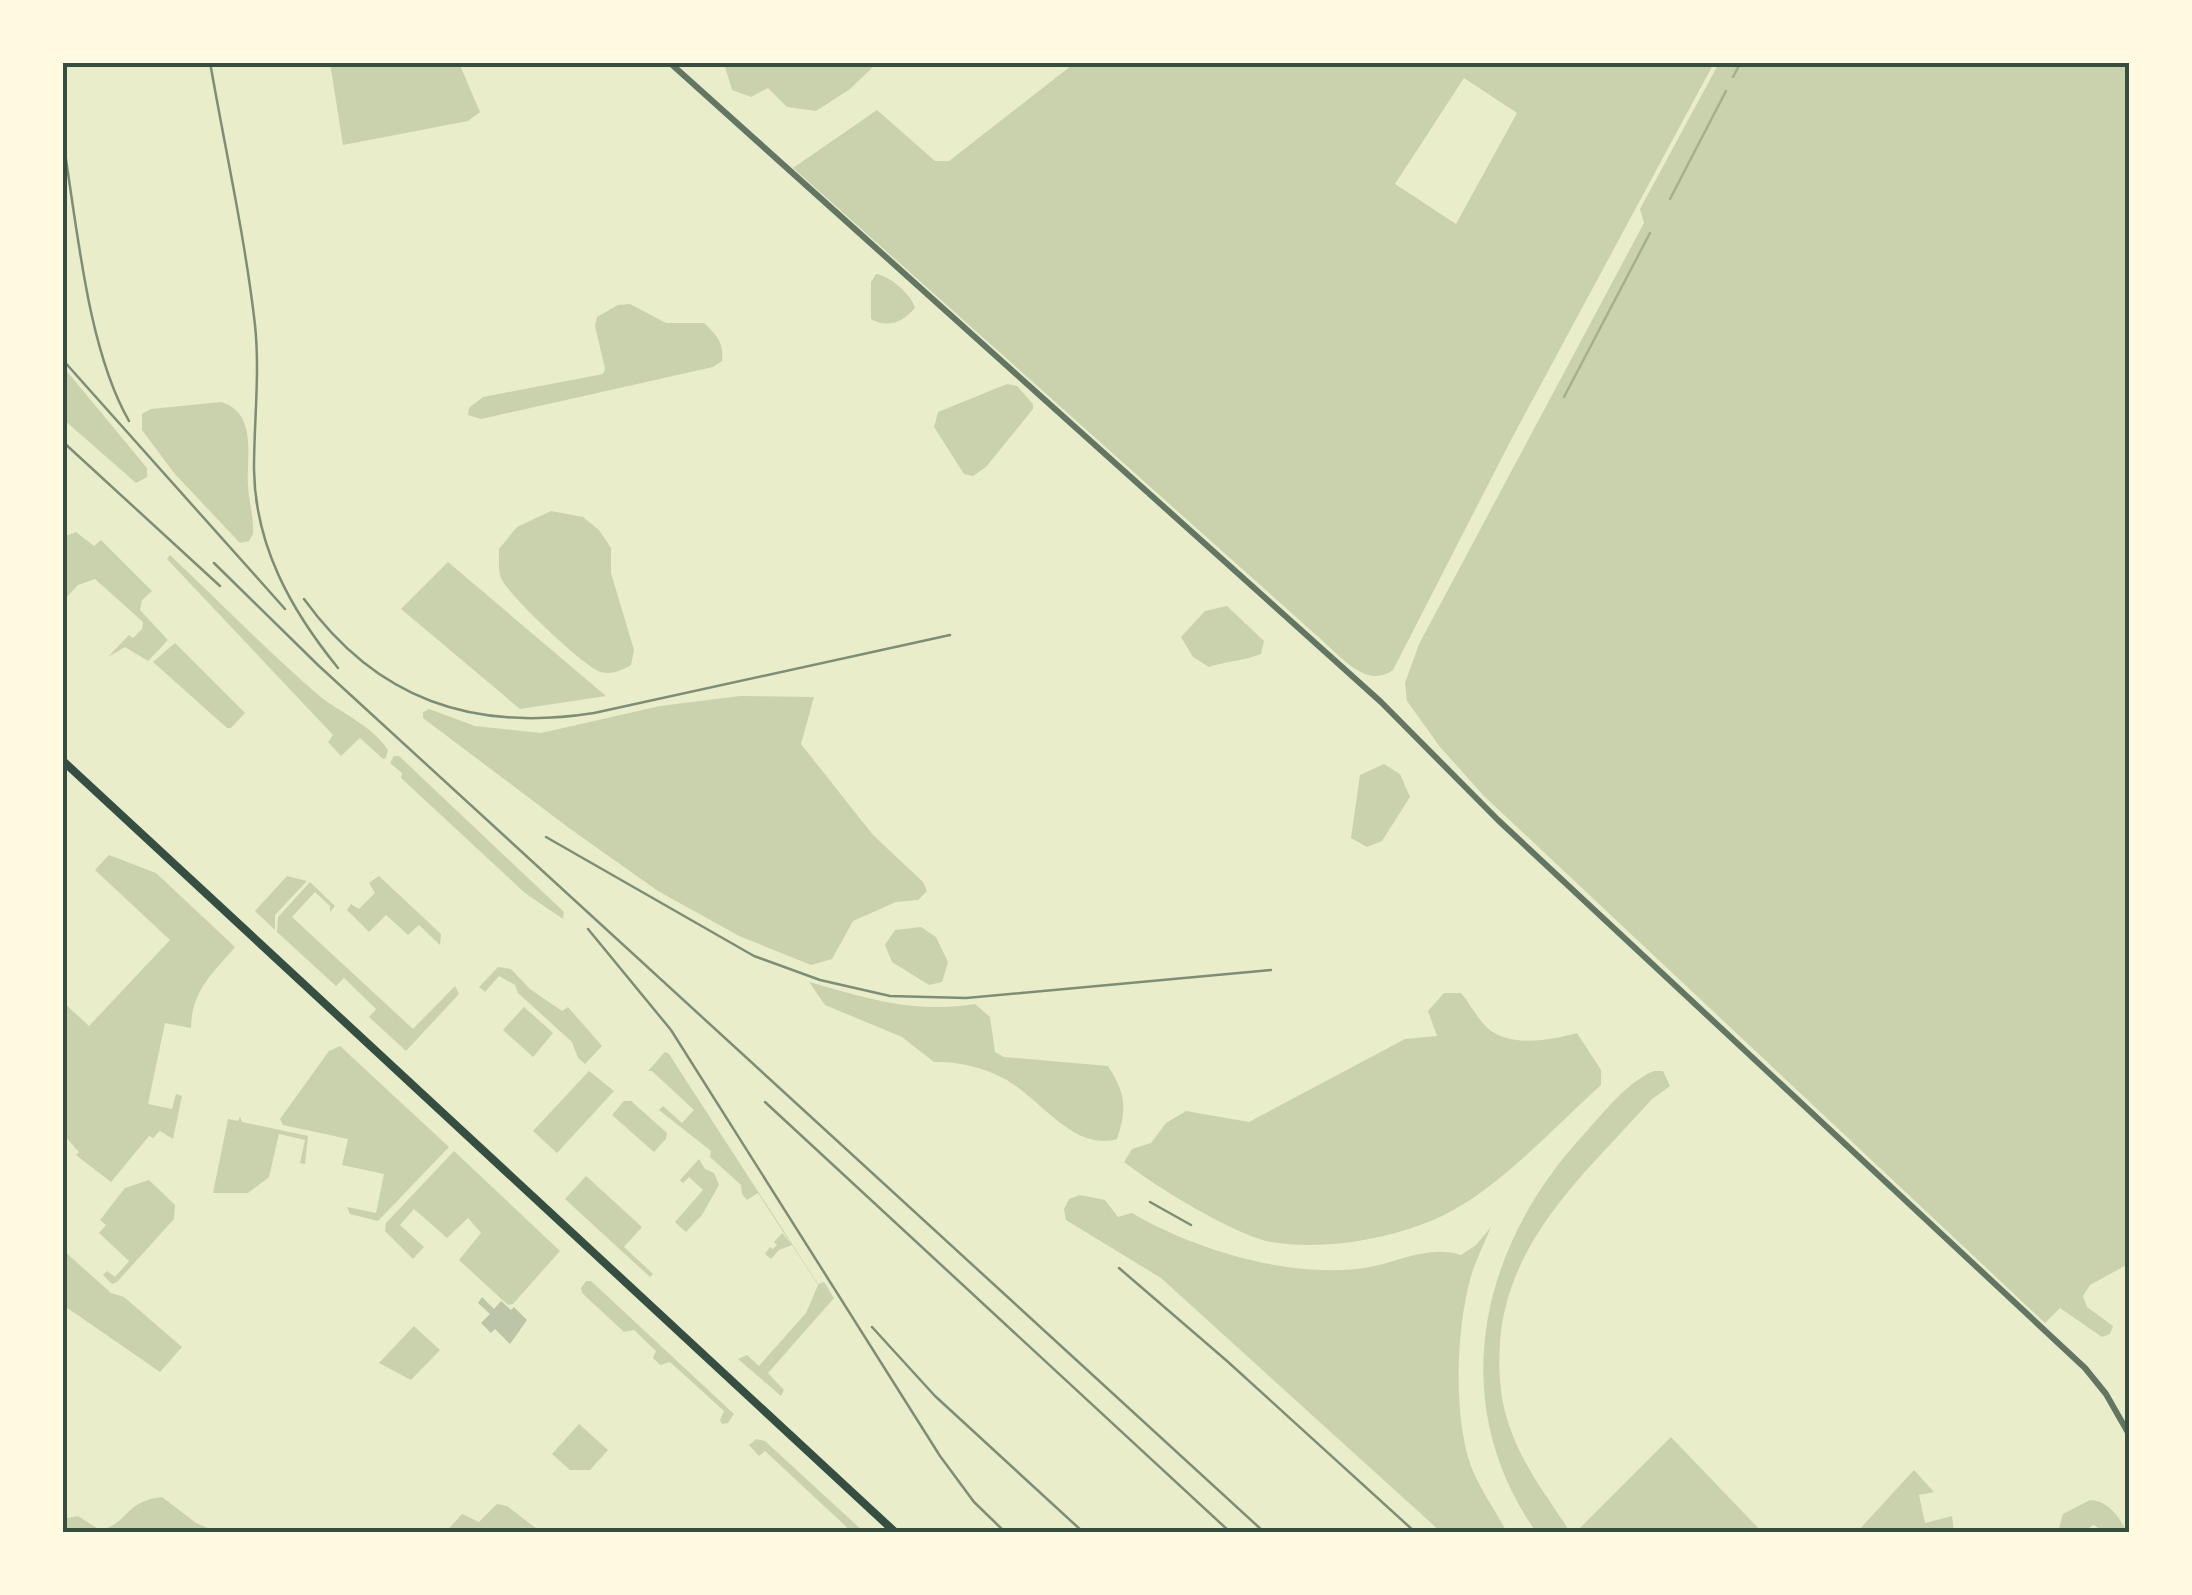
<svg xmlns="http://www.w3.org/2000/svg" width="2192" height="1595" font-family="Ubuntu,sans-serif">
  <rect width="100%" height="100%" fill="#e9edc9"/>
  <path fill="#cad2ad" fill-rule="evenodd" d="M1076 62 1714 63 1511 440 1393 670C1365 691 1336 651 1315 634L793 168 877 110 935 161H949ZM1464 78 1517 113 1456 224 1395 184Z
    M330 63H459L480 112 468 121 343 145Z
    M724 63V62L877 63 850 89 816 111 787 107 768 88 751 97 732 90Z
    M1719 63H2129L2130 1263 2090 1285 2083 1296 2087 1307 2113 1326 2110 1334 2102 1337 2060 1308 2045 1323 1484 796 1440 747 1407 701 1405 683 1419 644 1644 223 1640 209Z
    M876 274C889 275 912 295 915 308 902 323 888 328 871 319V282Z
    M630 304 666 323H704C717 335 724 343 722 361L713 367 481 419 468 415 469 408 483 397 603 374 605 369 595 326 597 317 618 305Z
    M65 369 147 468V477L136 483 63 419Z
    M1007 384 1017 386 1033 404V409L986 467 973 476 964 474 934 427 938 412Z
    M221 402C258 413 246 456 248 486 249 502 254 518 253 534L249 541 240 543 174 473 142 430V414L151 409Z
    M551 511 583 517 599 530 611 548V573L634 650 631 665C622 670 612 675 601 672 584 667 511 597 502 580 498 572 499 560 499 549L517 527Z
    M76 532 94 546 101 540 152 591 142 600 140 610 168 640 148 661 125 647 108 657 129 635 133 638 142 629 143 622 95 579 78 585 63 601V537Z
    M170 555C219 601 265 649 316 693 339 713 371 724 388 750L386 758 383 759 360 738 341 756 328 742 333 735 167 559Z
    M448 562 606 696 520 709 401 609Z
    M1227 606 1264 641 1261 654C1243 661 1227 661 1209 667L1193 657 1181 637 1205 611Z
    M175 643 245 713 231 728H227L153 662Z
    M740 696 814 697 801 744 873 835 923 882 927 891 918 900 896 902 853 921 832 959 811 965 739 936 658 891 569 828 423 718V712L429 709 475 726 541 733 660 706Z
    M394 756H399L564 912 563 919 525 893 401 778 402 773 390 763Z
    M1384 764 1400 774 1410 797 1382 841 1367 847 1351 838 1360 775Z
    M109 855 156 873 235 947C212 975 192 989 191 1028L165 1023 148 1104 172 1109 176 1094 182 1096 173 1139 160 1131 153 1138 149 1136 111 1182 76 1155 79 1152 63 1134V1002L89 1026 170 940 95 870Z
    M287 876 307 881 275 915V930L255 911Z
    M379 876 441 934 440 945 419 925 408 935 386 915 369 932 347 910 351 904 359 909 375 893 369 883Z
    M310 882 335 906 330 912V906L315 892 292 917 413 1029 455 986 459 994 406 1051 369 1017 376 1009 344 978 336 986 277 932 278 917Z
    M921 927 936 937 948 962 942 982 929 985 892 962 885 945 895 930Z
    M498 967 511 969 530 989 562 1011 568 1007 602 1046 585 1064 578 1058 572 1042 518 993 515 985 499 976 485 992 479 987Z
    M809 982C867 998 913 1014 975 1004L990 1017 995 1052 1004 1057 1108 1066C1126 1094 1127 1108 1117 1139 1072 1152 1040 1097 1003 1078 983 1067 956 1061 934 1062L902 1037 825 1005Z
    M1444 993H1461C1470 1004 1480 1023 1491 1031 1516 1047 1551 1040 1577 1033L1601 1070V1085C1556 1126 1513 1173 1462 1205 1413 1236 1329 1252 1271 1242 1234 1235 1155 1186 1124 1162L1132 1149 1151 1143 1166 1123 1186 1111 1249 1122 1405 1039 1437 1036 1428 1011Z
    M524 1007 553 1033 533 1057 503 1030Z
    M340 1046 449 1147 378 1221 350 1214 347 1207 376 1213 384 1174 342 1165 348 1139 283 1125 280 1119 329 1051Z
    M665 1052 669 1054 818 1284 824 1282 834 1298 768 1373 784 1390 781 1396 738 1359 747 1355 759 1366 806 1313 818 1285 792 1245 779 1250 771 1259 765 1254 770 1247 773 1249 777 1245 774 1242 782 1233 791 1244 758 1193 747 1200 742 1194 741 1185 710 1157 711 1151 659 1110 663 1106 682 1123 694 1110 652 1071H648Z
    M589 1071 614 1091 557 1153 533 1131Z
    M1654 1071H1663L1670 1086 1652 1099C1587 1172 1508 1238 1500 1342 1498 1372 1500 1404 1512 1433 1525 1469 1550 1500 1570 1532H1536C1444 1400 1480 1245 1586 1132 1604 1112 1628 1081 1654 1071Z
    M624 1101H631L667 1133 666 1139 654 1152 612 1115Z
    M240 1117 242 1122 308 1136 305 1164 300 1163 305 1140 279 1134 269 1177 248 1193H213L228 1119 238 1121Z
    M454 1151 560 1251 513 1304 508 1305 459 1260 481 1233 468 1218 447 1238 414 1209 400 1225 424 1247 413 1259 385 1231 386 1223Z
    M699 1159 705 1169 714 1173 719 1185 702 1215 686 1232 675 1222 703 1190 689 1177 683 1183 680 1180Z
    M586 1176 642 1227 624 1247 653 1274 650 1277 565 1199Z
    M149 1180 175 1205 174 1219 117 1282 112 1284 103 1275 107 1271 115 1277 129 1261 99 1233 106 1225 100 1220 125 1188Z
    M1080 1195 1105 1200 1118 1217 1132 1213C1197 1251 1294 1280 1370 1267 1402 1261 1428 1245 1461 1255L1476 1245 1491 1227C1485 1241 1478 1256 1473 1270 1456 1322 1452 1420 1473 1471 1482 1492 1496 1512 1507 1532H1441L1161 1278 1066 1220 1064 1209 1069 1199Z
    M63 1250 111 1293 124 1297 182 1347 160 1372 63 1305Z
    M586 1281H591L734 1414 728 1423 722 1424 720 1420 724 1411 670 1362 660 1365 653 1358 656 1351 634 1330 624 1332 582 1293 581 1288Z
    M414 1326 440 1350 411 1380 379 1363Z
    M579 1424 608 1450 590 1470H570L552 1454Z
    M1671 1437 1762 1532H1768H1576Z
    M756 1439 765 1441 864 1532H852L765 1451 759 1456 749 1445Z
    M1914 1470 1934 1492 1919 1495 1925 1523 1952 1516 1954 1532H1857Z
    M162 1497 196 1523 217 1532H63V1519L78 1516 100 1530C129 1524 124 1501 162 1497Z
    M2090 1500C2109 1501 2119 1517 2127 1532H2104L2094 1525 2082 1532H2058L2063 1514Z
    M497 1504 507 1506 541 1532H446L462 1514 479 1522Z"/>
  <g fill="none" stroke-linecap="round" stroke-linejoin="round">
    <path stroke="#a3b18a" stroke-width="2.5" d="M1733 77 1741 62
      M1670 199 1726 91
      M1564 397 1650 233"/>
  </g>
  <path fill="#bcc5a7" d="M482 1297 494 1309 501 1301 511 1310 514 1307 527 1320 510 1344 495 1329 491 1333 481 1323 490 1314 478 1303Z"/>
  <g fill="none" stroke-linecap="round" stroke-linejoin="round">
    <path stroke="#617663" stroke-width="6" d="M669 62 1381 702 1498 820 2085 1368 2106 1394 2130 1436"/>
    <path stroke="#344e41" stroke-width="8" d="M62 760 895 1532"/>
    <path stroke="#7c8e77" stroke-width="2.5" d="M210 62C225 149 245 237 255 325 260 373 254 421 254 469 255 546 291 610 338 668
      M62 135C77 221 86 346 129 421
      M62 359 285 609
      M62 441 220 586
      M214 563 319 666 1264 1532
      M304 599C377 700 473 732 594 713L950 635
      M546 837 754 956 820 980 890 996 966 998 1271 970
      M588 929 671 1030 940 1456 974 1502 1005 1532
      M765 1102 1230 1532
      M1150 1202 1191 1225
      M1119 1268 1227 1361 1415 1532
      M872 1327 935 1396 1083 1532"/>
  </g>
  <rect width="2192" height="1595" fill="none" stroke="#fefae0" stroke-width="130"/>
  <rect x="65" y="65" width="2062" height="1465" fill="none" stroke="#344e41" stroke-width="4"/>
</svg>
